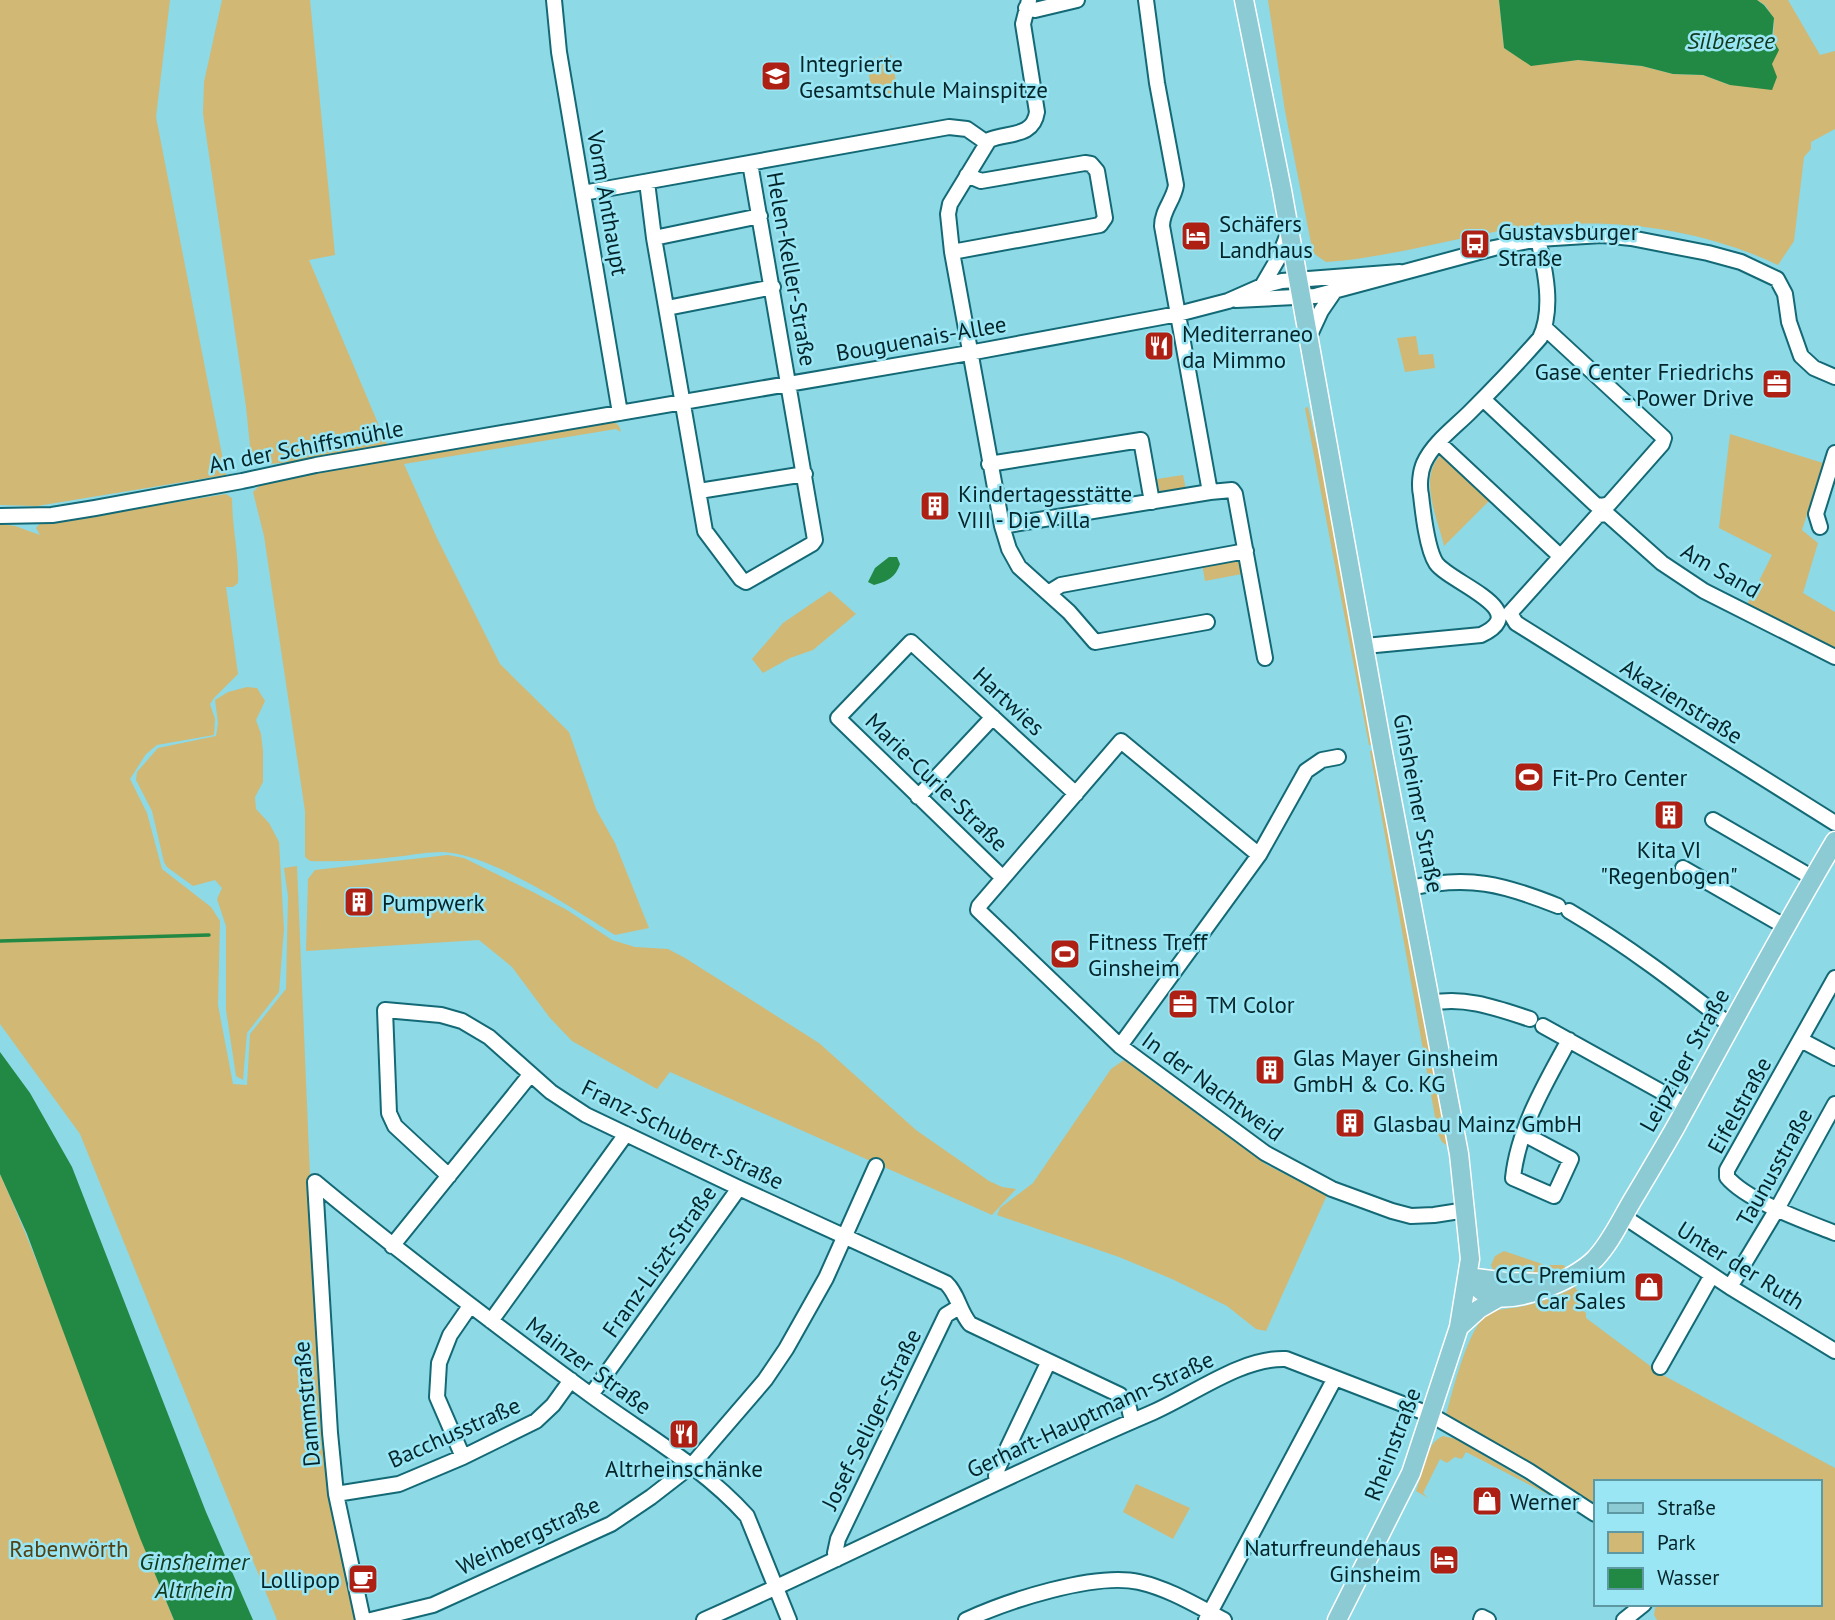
<svg xmlns="http://www.w3.org/2000/svg" width="1835" height="1620" font-family="'PT Sans',sans-serif">
  <rect width="100%" height="100%" fill="#8dd9e6"/>
  <path fill="#d1b875" d="M0 0H170L156 117 226 475 37 506 0 505Z
    M222 0H310L335 255 309 260 388 447 349 456 270 464 251 456 246 407 203 114 204 82Z
    M1268 0H1499L1504 48 1531 65 1578 60 1642 66 1673 74 1703 75 1730 85 1772 64 1774 19 1765 5 1757 0H1788L1820 55 1835 51V129L1811 142V149L1804 157 1794 241 1778 265C1694 225 1596 215 1505 230 1446 240 1386 258 1326 262L1313 253 1285 111Z
    M891 55 898 92 873 97 866 60Z
    M1416 336 1419 355 1433 354 1435 368 1405 372 1397 338Z
    M1308 407 1327 489 1376 744 1369 745 1305 408Z
    M613 421 619 426 621 432 616 429 404 464 437 538 500 664 569 732 596 809 615 843 649 928 615 935C574 909 491 854 443 852 428 852 411 855 395 857 367 860 339 862 310 861L305 857V811L264 536 253 492 266 479Z
    M1730 434 1823 463 1802 530 1818 543 1803 593 1835 612V651L1747 605 1772 555 1719 528Z
    M1442 454 1489 501 1444 546C1438 519 1417 476 1442 454Z
    M1183 475 1186 490 1160 494 1157 479Z
    M226 494 232 498C232 527 239 554 238 583L233 587H226L238 674 214 698 210 704 215 719 214 735 157 745 146 754 130 779 147 813 162 869 211 907 220 921 218 1005 233 1084 247 1085 250 1034 286 989 288 896 284 868 297 866 321 1439 336 1531 357 1620H277L80 1134 0 1024V524L15 526 40 535 36 528 42 521 109 513Z
    M1238 557 1242 574 1205 581 1202 563Z
    M830 591 856 614 813 650 790 658 763 673 752 659 783 623Z
    M247 687 257 688 265 701 256 720 261 734 263 751V782L255 797 256 809 269 823 279 842 284 929 279 992 247 1033 243 1080 236 1076 226 1010V926L217 899 222 888 215 880 193 886 167 867 164 862 152 811 136 780 137 772 158 748 216 736 218 723 215 700 228 692Z
    M1377 750 1449 1147 1442 1142 1438 1134 1370 751Z
    M448 855 464 858 531 891 567 910 612 940 635 947 668 949 685 958 819 1043 916 1130 989 1181 1002 1187 1016 1189 992 1215 670 1072 657 1089 572 1041 550 1018 512 967 479 940 306 951 308 879 315 870Z
    M1124 1060 1267 1165 1327 1195 1266 1331 1256 1329 1227 1306 1172 1279 1119 1257 997 1215 1000 1208 1033 1183 1111 1069Z
    M0 1174C65 1320 112 1473 174 1620H0Z
    M1504 1251 1545 1265H1563L1568 1269 1541 1277 1494 1272 1491 1265 1495 1256Z
    M1575 1287 1583 1299 1580 1309 1586 1313V1318L1661 1374 1835 1468V1620H1657L1654 1615 1656 1604H1819V1482H1595V1505L1446 1415C1452 1394 1468 1327 1487 1315 1496 1308 1513 1309 1524 1306 1542 1302 1558 1296 1575 1287Z
    M1443 1436 1456 1439 1563 1502 1466 1452 1462 1459 1455 1457 1447 1463 1440 1459 1423 1493 1428 1498 1416 1491C1423 1474 1424 1444 1443 1436Z
    M1136 1484 1190 1508 1173 1539 1123 1512Z"/>
  <path fill="#228944" d="M1499 0H1757L1764 5 1774 18 1772 38 1779 50 1772 64 1777 77 1772 90 1730 85 1703 75 1673 74 1642 66 1578 60 1531 66 1504 48Z
    M889 557H897L900 564C895 578 888 581 874 585L868 582 875 568Z
    M0 1052 30 1093 72 1167 206 1512 253 1620H174L140 1538 27 1234 0 1174Z"/>
  <g fill="none" stroke-linecap="round" stroke-linejoin="round">
    <path stroke="#228944" stroke-width="3.5" d="M0 941 209 935"/>
    <g stroke="#136975" stroke-width="18">
      <path id="minor" d="M554 0 559 52 620 413
        M1029 0 1023 24 1037 112C1033 138 1008 132 989 140L950 204 948 214 952 252 1002 526 1009 549 1019 567 1069 612 1095 642 1207 622
        M1146 0 1157 83 1176 185C1174 200 1162 210 1162 226L1210 492 1232 490 1235 494 1265 658
        M1026 8 1035 10 1077 0
        M647 182 654 238 705 531 741 579 746 582 812 544 815 540 750 163
        M583 193 949 127 967 129 987 143
        M654 238 760 216
        M952 252 1100 225 1105 218 1097 171 1091 164 1085 163 981 181 967 175
        M1262 286 1279 257 1289 231
        M1236 300 1315 296 1494 248 1538 239 1602 235 1631 238 1708 253 1741 262 1777 279 1785 294 1789 322 1801 356 1814 368 1835 377
        M667 308 773 287
        M1308 339 1321 311 1334 292
        M1483 399 1596 505 1603 506 1609 504 1662 444 1664 438 1545 328
        M1439 443 1560 556
        M989 464 1141 440 1152 502
        M699 491 805 474
        M0 516 52 515 95 508 242 481 316 465 969 353 1178 314 1228 301 1262 286 1282 281 1400 272
        M1002 526 1210 492
        M1820 527 1816 514 1835 453
        M1048 593 1061 585 1246 551
        M1365 646 1481 635C1535 610 1450 583 1436 563 1427 549 1423 513 1421 495 1419 486 1420 472 1424 463 1433 443 1455 427 1470 412 1494 388 1518 363 1540 338 1554 309 1545 269 1538 239
        M1835 657 1704 591 1662 563 1607 514 1598 515 1510 613 1516 623 1835 823
        M918 797 993 717
        M1713 820 1813 878
        M1259 855 1121 741 979 906 978 910 1120 1046 1265 1153 1332 1189 1392 1211 1411 1216 1434 1215 1466 1210
        M1683 868 1786 927
        M1003 878 838 718 911 642 1076 794
        M1410 888C1469 875 1503 884 1558 906
        M1569 911C1627 945 1679 985 1731 1026
        M1835 978 1727 1170V1177C1747 1201 1805 1221 1835 1233
        M1432 1003C1465 996 1499 1009 1530 1019
        M1543 1026 1687 1106
        M1801 1040 1835 1058
        M1120 1046 1259 855 1306 771 1322 760 1338 757
        M1524 1134 1571 1159 1554 1196 1513 1178C1518 1129 1546 1082 1569 1040
        M449 1176 395 1126 389 1113 385 1010 441 1015 462 1021 489 1037 551 1092 586 1115 739 1188 946 1283C958 1294 959 1311 970 1324L1120 1395 1129 1408 1132 1421
        M315 1182C405 1257 498 1327 592 1396 644 1434 703 1467 747 1516L789 1620
        M315 1182 330 1433 336 1494 363 1620
        M1623 1216 1730 1287 1835 1351
        M392 1246 530 1075
        M1730 1287 1777 1209 1835 1104
        M491 1321 626 1134
        M1660 1367 1712 1275
        M591 1395 739 1188
        M463 1457 437 1397 439 1363 450 1335 470 1306
        M999 1482 996 1476 998 1468 1048 1363
        M336 1494 399 1484 463 1457 536 1421 553 1405 571 1380
        M837 1559 835 1553 838 1539 946 1315 959 1307
        M371 1620 433 1605 611 1524 651 1497 691 1466 765 1380 786 1349 826 1278 876 1166
        M704 1620C853 1554 999 1478 1149 1414 1190 1397 1241 1357 1286 1359L1431 1415 1529 1471 1595 1514
        M966 1620C1007 1601 1095 1572 1139 1582 1170 1589 1197 1606 1224 1620
        M1206 1620 1335 1378
        M1481 1620 1482 1617 1488 1620
        M1624 1620 1644 1604"/>
    </g>
    <g stroke="#fff" stroke-width="21">
      <path id="major" d="M1244 0 1282 190 1382 747 1459 1154 1470 1259 1459 1327 1411 1473 1337 1620
        M1468 1277C1474 1284 1480 1292 1488 1295 1517 1305 1574 1280 1595 1259 1612 1241 1622 1217 1635 1196 1648 1174 1662 1151 1675 1128 1728 1032 1779 935 1835 841
        M1468 1277 1507 1282 1543 1283
        M1459 1327 1479 1309 1500 1297"/>
    </g>
    <use href="#minor" stroke="#fff" stroke-width="14"/>
    <use href="#major" stroke="#8ccad4" stroke-width="18"/>
  </g>
  <defs>
    <g id="school-square" transform="scale(1.575)"><rect x="-9" y="-9" width="18" height="18" rx="4" fill="#af2014" stroke="#9ae6f4"/><path d="M0-5L7-2L0 1L-7-2ZM-4 1L0 2.5L4 1V4Q0 6-4 4Z" fill="#fff"/></g>
    <g id="hotel-square" transform="scale(1.575)"><rect x="-9" y="-9" width="18" height="18" rx="4" fill="#af2014" stroke="#9ae6f4"/><path d="M-6-4.5h1.5V1H6V5H4.5V3h-9V5H-6ZM-4 0a1.8 1.8 0 1 1 3.6 0ZM.5 0V-2.5h3Q6-2.5 6 0Z" fill="#fff"/></g>
    <g id="bus-square" transform="scale(1.575)"><rect x="-9" y="-9" width="18" height="18" rx="4" fill="#af2014" stroke="#9ae6f4"/><path d="M-5-6H5V4H4V6H2V4H-2V6H-4V4H-5ZM-3.5-4V0h7V-4ZM-3.5 1.2v1.5H-2V1.2ZM2 1.2v1.5H3.5V1.2Z" fill="#fff"/></g>
    <g id="restaurant-square" transform="scale(1.575)"><rect x="-9" y="-9" width="18" height="18" rx="4" fill="#af2014" stroke="#9ae6f4"/><path d="M-5-6h1v4h1v-4h1v4h1v-4h1v5L-1.5 .5V6h-2V.5L-5-1ZM5-6V6H3V1.5H1.5Q1.5-4 5-6Z" fill="#fff"/></g>
    <g id="office-square" transform="scale(1.575)"><rect x="-9" y="-9" width="18" height="18" rx="4" fill="#af2014" stroke="#9ae6f4"/><path d="M-6-3h4V-5.5h4V-3h4V5H-6ZM-1-4.5V-3h2v-1.5ZM-6 0V1H6V0Z" fill="#fff"/></g>
    <g id="building-square" transform="scale(1.575)"><rect x="-9" y="-9" width="18" height="18" rx="4" fill="#af2014" stroke="#9ae6f4"/><path d="M-4-6H4V6H1V3H-1V6H-4ZM-2.5-4.3h1.7v1.8h-1.7ZM.8-4.3h1.7v1.8H.8ZM-2.5-1h1.7V.8h-1.7ZM.8-1h1.7V.8H.8Z" fill="#fff"/></g>
    <g id="stadium-square" transform="scale(1.575)"><rect x="-9" y="-9" width="18" height="18" rx="4" fill="#af2014" stroke="#9ae6f4"/><path d="M0-5a6.5 5 0 1 0 0 10a6.5 5 0 1 0 0-10ZM-3.5-1.8h7v3.6h-7Z" fill="#fff"/></g>
    <g id="shop-square" transform="scale(1.575)"><rect x="-9" y="-9" width="18" height="18" rx="4" fill="#af2014" stroke="#9ae6f4"/><path d="M-5-2.5h2.3a2.7 3.5 0 0 1 5.4 0H5L5.5 6h-11ZM-1.5-2.5h3a1.5 2.3 0 0 0-3 0Z" fill="#fff"/></g>
    <g id="cafe-square" transform="scale(1.575)"><rect x="-9" y="-9" width="18" height="18" rx="4" fill="#af2014" stroke="#9ae6f4"/><path d="M-5.5-4.5H6V0H3Q3 3.5 0 3.5H-2.5Q-5.5 3.5-5.5 0ZM3-3.2v2h1.7v-2ZM-6 4.5H4V6H-6Z" fill="#fff"/></g>
  </defs>
  <g fill-rule="evenodd">
    <use href="#school-square" x="776" y="76"/>
    <use href="#hotel-square" x="1196" y="236"/>
    <use href="#bus-square" x="1475" y="244"/>
    <use href="#restaurant-square" x="1159" y="346"/>
    <use href="#office-square" x="1777" y="384"/>
    <use href="#building-square" x="935" y="506"/>
    <use href="#stadium-square" x="1529" y="777"/>
    <use href="#building-square" x="1669" y="815"/>
    <use href="#building-square" x="359" y="902"/>
    <use href="#stadium-square" x="1065" y="954"/>
    <use href="#office-square" x="1183" y="1004"/>
    <use href="#building-square" x="1270" y="1070"/>
    <use href="#building-square" x="1350" y="1123"/>
    <use href="#shop-square" x="1649" y="1287"/>
    <use href="#restaurant-square" x="684" y="1434"/>
    <use href="#shop-square" x="1487" y="1501"/>
    <use href="#hotel-square" x="1444" y="1560"/>
    <use href="#cafe-square" x="363" y="1579"/>
  </g>
  <g text-anchor="middle" dominant-baseline="central" stroke-width="5" stroke-linejoin="round" paint-order="stroke">
    <g font-size="23" fill="#03252a" stroke="#9ae6f4" text-anchor="start">
      <text x="799" y="63">Integrierte<tspan x="799" dy="26">Gesamtschule Mainspitze</tspan></text>
      <text x="1219" y="223">Schäfers<tspan x="1219" dy="26">Landhaus</tspan></text>
      <text x="1498" y="231">Gustavsburger<tspan x="1498" dy="26">Straße</tspan></text>
      <text x="1182" y="333">Mediterraneo<tspan x="1182" dy="26">da Mimmo</tspan></text>
      <text x="1754" y="371" text-anchor="end">Gase Center Friedrichs<tspan x="1754" dy="26">- Power Drive</tspan></text>
      <text x="958" y="493">Kindertagesstätte<tspan x="958" dy="26">VIII - Die Villa</tspan></text>
      <text x="1552" y="777">Fit-Pro Center</text>
      <text x="1669" y="849" text-anchor="middle">Kita VI<tspan x="1669" dy="26">"Regenbogen"</tspan></text>
      <text x="382" y="902">Pumpwerk</text>
      <text x="1088" y="941">Fitness Treff<tspan x="1088" dy="26">Ginsheim</tspan></text>
      <text x="1206" y="1004">TM Color</text>
      <text x="1293" y="1057">Glas Mayer Ginsheim<tspan x="1293" dy="26">GmbH &amp; Co. KG</tspan></text>
      <text x="1373" y="1123">Glasbau Mainz GmbH</text>
      <text x="1626" y="1274" text-anchor="end">CCC Premium<tspan x="1626" dy="26">Car Sales</tspan></text>
      <text x="684" y="1468" text-anchor="middle">Altrheinschänke</text>
      <text x="1510" y="1501">Werner</text>
      <text x="1421" y="1547" text-anchor="end">Naturfreundehaus<tspan x="1421" dy="26">Ginsheim</tspan></text>
      <text x="340" y="1579" text-anchor="end">Lollipop</text>
    </g>
    <g font-size="23" fill="#03252a" stroke="#9ae6f4">
      <text transform="translate(608 203) rotate(80)">Vorm Anthaupt</text>
      <text transform="translate(792 269) rotate(80)">Helen-Keller-Straße</text>
      <text transform="translate(921 338) rotate(-10)">Bouguenais-Allee</text>
      <text transform="translate(306 446) rotate(-11)">An der Schiffsmühle</text>
      <text transform="translate(1721 570) rotate(30)">Am Sand</text>
      <text transform="translate(1009 701) rotate(43)">Hartwies</text>
      <text transform="translate(1682 701) rotate(32)">Akazienstraße</text>
      <text transform="translate(937 782) rotate(44)">Marie-Curie-Straße</text>
      <text transform="translate(1419 803) rotate(79)">Ginsheimer Straße</text>
      <text transform="translate(1684 1060) rotate(-61)">Leipziger Straße</text>
      <text transform="translate(1213 1086) rotate(36)">In der Nachtweid</text>
      <text transform="translate(1739 1105) rotate(-61)">Eifelstraße</text>
      <text transform="translate(683 1134) rotate(26)">Franz-Schubert-Straße</text>
      <text transform="translate(1774 1167) rotate(-61)">Taunusstraße</text>
      <text transform="translate(659 1261) rotate(-55)">Franz-Liszt-Straße</text>
      <text transform="translate(1741 1265) rotate(32)">Unter der Ruth</text>
      <text transform="translate(589 1365) rotate(36)">Mainzer Straße</text>
      <text transform="translate(306 1404) rotate(-95)">Dammstraße</text>
      <text transform="translate(1090 1414) rotate(-25)">Gerhart-Hauptmann-Straße</text>
      <text transform="translate(871 1419) rotate(-64)">Josef-Seliger-Straße</text>
      <text transform="translate(454 1432) rotate(-24)">Bacchusstraße</text>
      <text transform="translate(1392 1444) rotate(-69)">Rheinstraße</text>
      <text transform="translate(528 1535) rotate(-25)">Weinbergstraße</text>
    </g>
    <g font-size="23" fill="#524112" stroke="#9ae6f4">
      <text x="69" y="1548">Rabenwörth</text>
    </g>
    <g font-size="24" font-style="italic" fill="#11391c" stroke="#9ae6f4">
      <text x="1731" y="40">Silbersee</text>
      <text x="194" y="1561">Ginsheimer<tspan x="194" dy="28">Altrhein</tspan></text>
    </g>
  </g>
  <rect x="1594" y="1480" width="228" height="126" fill="#9ae6f4" stroke="#5e99a3" stroke-width="2"/>
  <rect x="1608" y="1503" width="35" height="10" fill="#8ccad4" stroke="#5e99a3" stroke-width="2"/>
  <text x="1657" y="1515" font-size="21" fill="#03252a">Straße</text>
  <rect x="1608" y="1532" width="35" height="21" fill="#d1b875" stroke="#5e99a3" stroke-width="2"/>
  <text x="1657" y="1550" font-size="21" fill="#03252a">Park</text>
  <rect x="1608" y="1568" width="35" height="21" fill="#228944" stroke="#5e99a3" stroke-width="2"/>
  <text x="1657" y="1585" font-size="21" fill="#03252a">Wasser</text>
</svg>
